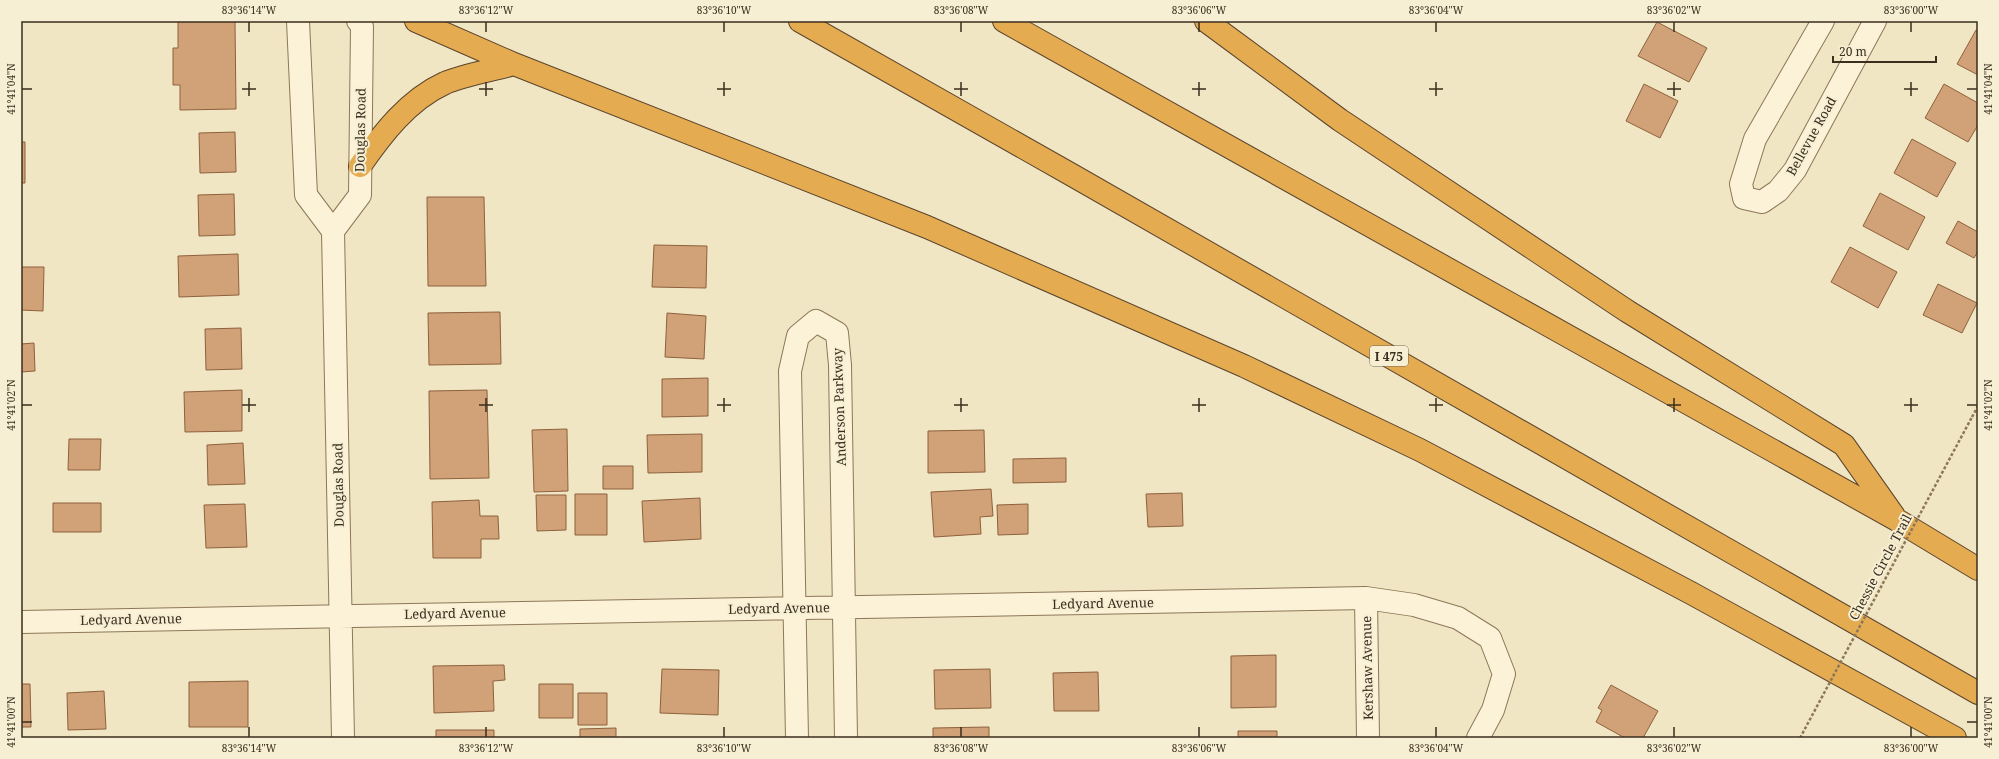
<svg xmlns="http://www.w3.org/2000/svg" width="1999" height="759" font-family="'Noto Serif',serif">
  <rect width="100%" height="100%" fill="#f1e6c3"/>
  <path fill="#d1a177" stroke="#8d613d" d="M178 21H235L236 109 180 110V85H173V48H178Z
    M1657 22 1707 48 1689 82 1638 56Z
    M1976 30 1978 31V75L1957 64Z
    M1644 84 1678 101 1660 138 1626 121Z
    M1944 84 1978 103V125L1968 142 1925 118Z
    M235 132 236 172 200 173 199 133Z
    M1912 139 1956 163 1937 197 1894 173Z
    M21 142H25V183H21Z
    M1880 193 1925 217 1908 250 1863 226Z
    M234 194 235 235 199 236 198 195Z
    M427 197H484L486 286H428Z
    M1958 221 1978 232V251L1974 258 1946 243Z
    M654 245 707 246 706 288 652 287Z
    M1850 247 1897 272 1878 308 1831 282Z
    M238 254 239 295 179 297 178 256Z
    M21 267H44L43 311 21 310Z
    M1938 284 1977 303 1962 333 1923 315Z
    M500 312 501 364 429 365 428 313Z
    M667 313 706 316 704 359 665 357Z
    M241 328 242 369 206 370 205 329Z
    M34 343 35 371 21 372V344Z
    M708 378V416L662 417V379Z
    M242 390V431L185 432 184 392Z
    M487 390 489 478 430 479 429 391Z
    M567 429 568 491 534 492 532 430Z
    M984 430 985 472 928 473V431Z
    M702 434V472L648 473 647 435Z
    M69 439H101L100 470H68Z
    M243 443 245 484 208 485 207 445Z
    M1066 458V482L1013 483V459Z
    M603 466H633V489H603Z
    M991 489 993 516 980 517 981 534 934 537 931 492Z
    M1182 493 1183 526 1148 527 1146 494Z
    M575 494H607V535H575Z
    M536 495H566V530L537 531Z
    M700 498 701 539 644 542 642 501Z
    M479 500 480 516H498L499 539H481V558H433L432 502Z
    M53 503H101V532H53Z
    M245 504 247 547 206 548 204 505Z
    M1028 504V534L998 535 997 505Z
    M1276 655V707L1231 708V656Z
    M504 665 505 680 493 681 494 711 434 713 433 666Z
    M662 669 719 670 718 715 660 713Z
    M990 669 991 708 935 709 934 670Z
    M1098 672 1099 711H1054L1053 673Z
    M248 681V727H189V682Z
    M21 684H30L31 727H21Z
    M539 684H573V718H539Z
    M1611 685 1658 711 1643 738H1625L1596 722 1602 710 1598 708Z
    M104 691 106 729 68 730 67 693Z
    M578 693H607V725H578Z
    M989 727V738H933V728Z
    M616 728V738H580V729Z
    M436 730H494V738H436Z
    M1238 731H1277V738H1238Z"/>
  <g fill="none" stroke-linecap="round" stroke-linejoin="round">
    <g stroke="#8c7759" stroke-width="24">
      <path id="minor" d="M298 21 306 195 333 231 343 738
        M1823 21 1755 139 1741 184 1744 198 1762 202 1778 191 1795 170 1875 21
        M333 231 360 195 362 26 358 21
        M1366 598 1368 738
        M21 622 1366 598 1414 605 1458 618 1490 638 1504 674 1493 710 1478 738
        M797 738 790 371 798 336 816 321 837 333 840 365 846 738"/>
    </g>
    <g stroke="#5a442d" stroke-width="24">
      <path id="highway" d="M416 21 514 64 927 227 1244 366 1420 450 1691 593 1955 738
        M800 21 1072 175 1978 693
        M1004 21 1897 520 1978 569
        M1206 21 1340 120 1627 311 1844 445 1894 516
        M360 166C382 134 408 100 445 83 464 75 493 70 514 64"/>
    </g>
    <path stroke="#8c7759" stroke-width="2.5" stroke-dasharray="3 2" stroke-linecap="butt" d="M1972 417 1978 406"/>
    <use href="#minor" stroke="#fbf2d7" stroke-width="22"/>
    <use href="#highway" stroke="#e4ab50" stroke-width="22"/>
    <path stroke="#8c7759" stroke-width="2.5" stroke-dasharray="3 2" stroke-linecap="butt" d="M1800 738 1972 417"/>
  </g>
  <path fill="none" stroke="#3b2e1e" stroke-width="1.5" d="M249 22V32M486 22V32M724 22V32M961 22V32M1199 22V32M1436 22V32M1674 22V32M1911 22V32M249 82V96M486 82V96M724 82V96M961 82V96M1199 82V96M1436 82V96M1674 82V96M1911 82V96M22 89H32M242 89H256M479 89H493M717 89H731M954 89H968M1192 89H1206M1429 89H1443M1667 89H1681M1904 89H1918M1967 89H1977M249 398V412M486 398V412M724 398V412M961 398V412M1199 398V412M1436 398V412M1674 398V412M1911 398V412M22 405H32M242 405H256M479 405H493M717 405H731M954 405H968M1192 405H1206M1429 405H1443M1667 405H1681M1904 405H1918M1967 405H1977M22 722H32M1967 722H1977M249 727V737M486 727V737M724 727V737M961 727V737M1199 727V737M1436 727V737M1674 727V737M1911 727V737"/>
  <g text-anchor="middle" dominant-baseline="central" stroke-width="4" stroke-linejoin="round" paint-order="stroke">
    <rect fill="#f7efd4" stroke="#736855" stroke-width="1" x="1370" y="346" width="38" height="20" rx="3"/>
    <g font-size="12" font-weight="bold" fill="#3b2e1e">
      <text x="1389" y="356">I 475</text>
    </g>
    <g font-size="13" fill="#3b2e1e" stroke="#f7efd4">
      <text transform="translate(360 130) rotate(-89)">Douglas Road</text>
      <text transform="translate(1811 136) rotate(-61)">Bellevue Road</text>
      <text transform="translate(839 407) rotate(-92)">Anderson Parkway</text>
      <text transform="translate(338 485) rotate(-91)">Douglas Road</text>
      <text transform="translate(1880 567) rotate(-62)">Chessie Circle Trail</text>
      <text transform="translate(1103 603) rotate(-1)">Ledyard Avenue</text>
      <text transform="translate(779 608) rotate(-1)">Ledyard Avenue</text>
      <text transform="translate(455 613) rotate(-1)">Ledyard Avenue</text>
      <text transform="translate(131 619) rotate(-1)">Ledyard Avenue</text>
      <text transform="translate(1367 668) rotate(-91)">Kershaw Avenue</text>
    </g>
  </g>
  <rect width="1999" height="759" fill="none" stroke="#f7efd4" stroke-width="44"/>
  <path d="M1833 56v6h103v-6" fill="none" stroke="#3b2e1e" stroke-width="2"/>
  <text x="1839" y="56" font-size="12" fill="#3b2e1e" stroke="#f7efd4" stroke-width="3" paint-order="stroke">20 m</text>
  <rect x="22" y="22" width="1955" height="715" fill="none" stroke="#3b2e1e" stroke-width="1.5"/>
  <g font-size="10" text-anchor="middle" fill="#3b2e1e">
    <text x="249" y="14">83°36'14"W</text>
    <text x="486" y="14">83°36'12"W</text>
    <text x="724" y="14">83°36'10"W</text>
    <text x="961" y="14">83°36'08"W</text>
    <text x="1199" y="14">83°36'06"W</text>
    <text x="1436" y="14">83°36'04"W</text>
    <text x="1674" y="14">83°36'02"W</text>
    <text x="1911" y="14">83°36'00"W</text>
    <text transform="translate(11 89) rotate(-90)" y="4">41°41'04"N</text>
    <text transform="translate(1988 89) rotate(-90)" y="4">41°41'04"N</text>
    <text transform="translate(11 405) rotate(-90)" y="4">41°41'02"N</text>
    <text transform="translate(1988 405) rotate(-90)" y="4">41°41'02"N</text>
    <text transform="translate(11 722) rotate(-90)" y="4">41°41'00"N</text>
    <text transform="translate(1988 722) rotate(-90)" y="4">41°41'00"N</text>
    <text x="249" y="752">83°36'14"W</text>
    <text x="486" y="752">83°36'12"W</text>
    <text x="724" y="752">83°36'10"W</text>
    <text x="961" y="752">83°36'08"W</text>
    <text x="1199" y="752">83°36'06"W</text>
    <text x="1436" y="752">83°36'04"W</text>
    <text x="1674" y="752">83°36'02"W</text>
    <text x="1911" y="752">83°36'00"W</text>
  </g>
</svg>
